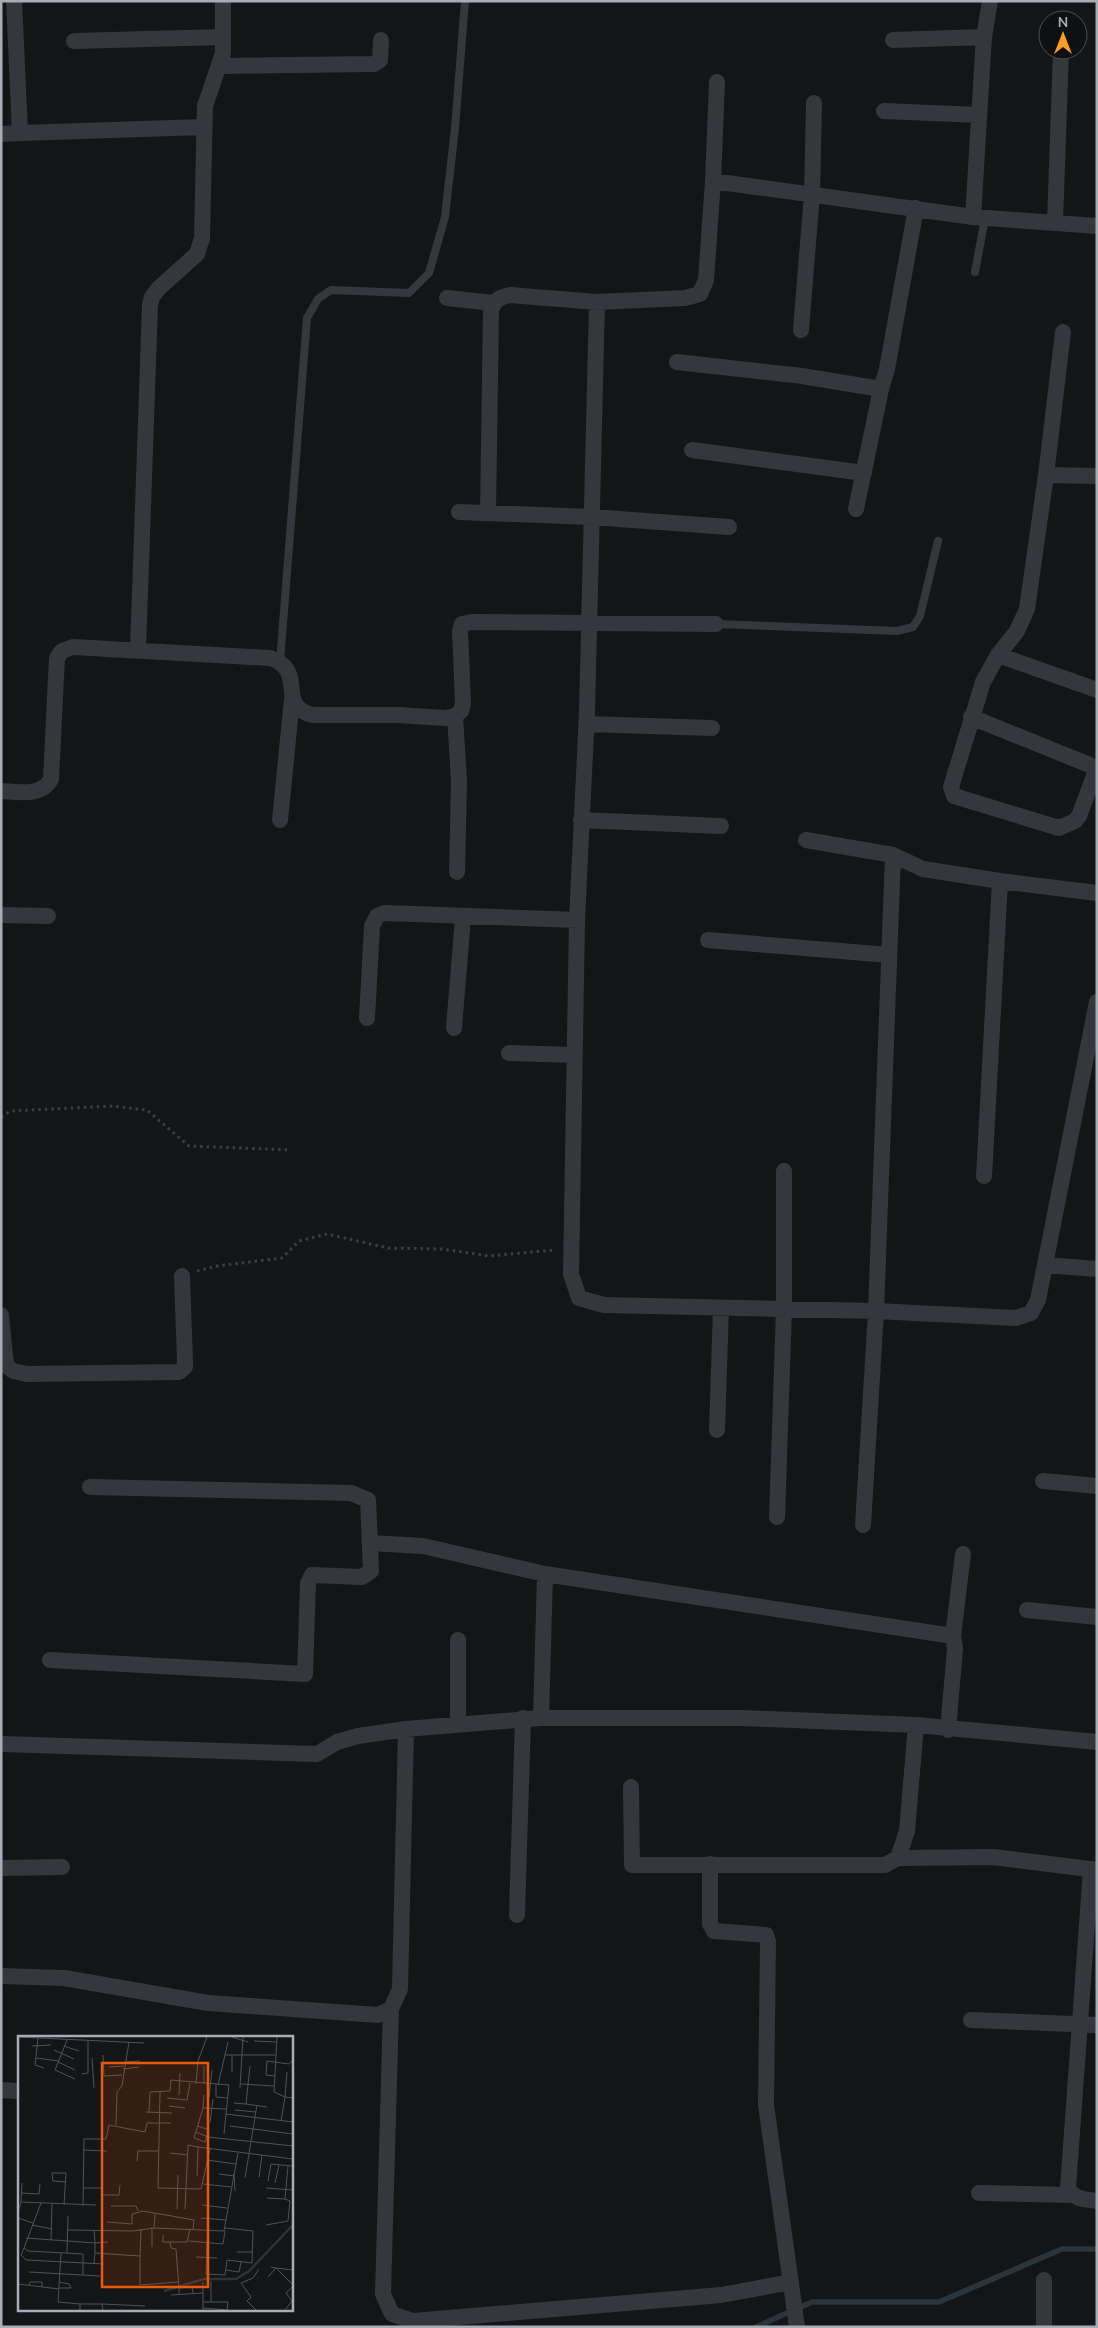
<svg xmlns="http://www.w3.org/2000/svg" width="1098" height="2328" font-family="'Nunito Sans',sans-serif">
  <rect width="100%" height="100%" fill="#141516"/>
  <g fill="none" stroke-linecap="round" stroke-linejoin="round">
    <path stroke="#2a353b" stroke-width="5.5" d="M756 2327 812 2302H939L1062 2249H1097"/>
    <path stroke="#3b3e43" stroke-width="3" stroke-dasharray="2.5 4" stroke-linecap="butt" d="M1 1117 11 1111 113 1106 147 1110 189 1146 290 1150
      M197 1271 217 1266 282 1258 299 1241 327 1234 388 1248 442 1249 489 1256 554 1250"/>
    <path stroke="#35373c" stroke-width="8" d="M975 272 985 218
      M716 624 897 631 913 627 920 616 938 541
      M280 662 307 318 318 299 331 290 409 293 429 273 445 217 455 128 465 1"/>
    <path stroke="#35373c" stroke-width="16" d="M14 1 20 133 204 127
      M893 40 984 37
      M74 41 223 37
      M220 66 374 64 380 60 381 40
      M884 111 979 115
      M1 134 20 133
      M713 181 717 82
      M973 217 984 37 990 1
      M1055 223 1061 50
      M447 298 493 303
      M597 302 587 712 577 920 571 1274 579 1298 604 1305 876 1311 1016 1318 1031 1313 1038 1300 1097 1002
      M801 330 812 194 814 103
      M1063 332 1046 475 1097 476
      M677 362 802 376 881 389 887 369 916 208
      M692 450 864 473
      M1046 475 1027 609 1017 631 998 655 983 682 951 787 954 796 1059 828 1075 821 1079 816 1097 768
      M856 509 881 389
      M459 512 591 517 729 527
      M488 512 491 310C494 300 500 297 510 295L597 302 685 298 700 294 706 280 713 181 973 217 1097 226
      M138 650 150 305 152 297 159 288 197 254 202 238 205 106 223 53V1
      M998 655 1097 690
      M455 716 459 781 457 872
      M971 717 1097 768
      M586 724 712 728
      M1 791C18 792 42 797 51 779L57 658 62 651 73 647 270 658C309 671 274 706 313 715H398L445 718 455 716 461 711 463 703 460 631 462 624 472 622 716 624
      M280 820 292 699
      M581 820 721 826
      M806 840 893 855
      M1000 881 1097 893
      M1 915 48 916
      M708 940 889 955
      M367 1018 372 926 377 916 384 913 414 914 577 920
      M454 1028 463 917
      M509 1053 574 1055
      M1045 1265 1097 1269
      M1 1315 6 1365 13 1371 27 1374 179 1372 185 1367V1361L182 1276
      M717 1430 721 1308
      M1043 1481 1097 1486
      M777 1517 784 1309V1171
      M863 1525 876 1311 893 855 923 869 1000 881 984 1176
      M371 1543 423 1546 545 1574 953 1636 955 1649 948 1730
      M545 1574 541 1718H742L916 1725 1097 1742
      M1027 1610 1097 1617
      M953 1636 963 1554
      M50 1660 305 1674 308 1583 312 1575 362 1577 371 1571 368 1500 351 1493 90 1487
      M458 1724V1640
      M1 1744 317 1754 337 1742 358 1736 406 1729 541 1718
      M631 1787 632 1865H885L898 1858 907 1831 916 1725
      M898 1858 993 1857 1097 1870
      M710 1864V1924L714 1931 766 1935 768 1941 766 2105 797 2327
      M1 1868 62 1867
      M1091 1869 1068 2188C1074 2200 1085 2199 1097 2201
      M517 1915 523 1718
      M1 1976 64 1978 208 2003 378 2015 391 2009 400 1989 406 1729
      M391 2009 383 2294 392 2314 413 2321 721 2295 791 2282
      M971 2020 1097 2025
      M1 2090 16 2091
      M979 2193 1072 2195
      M1044 2280V2327"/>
  </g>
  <g transform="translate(18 2036)">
    <rect width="275" height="275" fill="#141516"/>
    <path fill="none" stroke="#2a353b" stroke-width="2.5" d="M146 255 186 243H218L231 235 275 189"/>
    <path fill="none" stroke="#4e5256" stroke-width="1" d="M0 1 126 7M214 1 230 6M259 1 256 56 267 61 263 85M20 2 17 29 26 32M49 4 37 34 57 43M236 5 259 6M14 10 33 9M46 10 61 15M36 14 56 23M85 19 86 40 104 39M207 19H258M214 19V36M18 22 41 25M74 22 76 52M0 25V73M40 26 57 34M106 26 122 25M91 31 106 30M105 33 121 31M269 36 267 61 275 62M64 38 70 37V5M257 40 248 39 249 25 271 28 275 24M178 48 180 25 189 1M186 48V30M223 48 256 50M198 49V61L209 62M200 49 210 6M222 52 225 1M142 56 140 152 183 153 192 113M161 59 162 37M186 59 185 72 208 73M191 61 194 34M149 62 169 64 172 47M216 67 228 68 232 30M228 68 249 71M151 70 167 72M217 74 238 76M128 76 154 77M131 76 132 56 152 55 153 44 211 49 208 78 275 86M192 87 195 63M98 89 99 56 104 50 111 6M180 90 191 94 187 106 176 102 185 72M212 90 275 98M178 96 190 101 275 110M206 98 208 78M180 111 275 123M65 114 89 115M152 117 170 119M189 124 218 128M119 125 120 115H140M216 137 217 155M201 138 216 140M241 141 244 119M227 142 239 69M250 145 253 128 275 130M257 147 261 129M185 148 213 151M65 152H83L85 159H101L102 149M248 152 275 154M3 157 21 158 22 148M249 162 267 163 270 130M3 166 4 147M23 167 6 212 10 215 65 218V239M46 169 48 137H34L35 145 48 146M184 169 209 172M65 170 66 103H88L91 89 127 96 129 87H153M93 170H118L120 175M159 173 160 139M167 173 170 109 180 111 179 140M0 176 3 166 78 169M137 178 136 192 206 195 220 117M0 182 15 187M183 182 208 184M89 186 114 188V178L125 175 176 184 175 193M14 189 34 193M248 189 270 185 272 165 267 163M50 194 115 195 136 192M76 194 77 207 90 206M145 199V206H169L172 193M8 202 77 207V217M33 204 34 168M171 205 205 208 207 195M152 206 153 212 158 213 161 252M189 206 188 238 207 239 209 224 234 227 235 195 207 192M134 211V192M6 212 3 219 8 224 86 228M219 216H235M43 217 40 266 62 268V274M49 217 50 180M122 220V249L160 246M178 221 199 222M76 227 77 217 122 220 123 193M253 231 258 232 275 249M208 234 221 236 223 226M11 236 82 240M250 241 258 232 275 234M185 246V274M0 248 41 253M11 249 12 246H24V251M41 252H53L51 248 41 246M161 258V252L174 251 175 257M153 259 185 257M185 266H210L209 274 185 272M193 266V245M62 268H84L85 274M84 268 127 270M238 274 229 265 233 261 223 247 235 242 241 233M267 274 274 265 268 257 275 250"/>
    <path fill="#e8590c" fill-opacity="0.15" stroke="#e8590c" stroke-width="2.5" d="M84 27H190V251H84Z"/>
    <rect width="275" height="275" fill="none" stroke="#a5adb7" stroke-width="2.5"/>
  </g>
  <rect width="1098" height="2328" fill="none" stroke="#a5adb7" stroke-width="5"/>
  <g transform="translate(1063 35)"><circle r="24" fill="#0f1011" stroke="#4b4f53"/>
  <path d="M0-4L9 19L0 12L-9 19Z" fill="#fb9e28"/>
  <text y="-8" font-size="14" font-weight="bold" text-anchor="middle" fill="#a5adb7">N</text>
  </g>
</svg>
